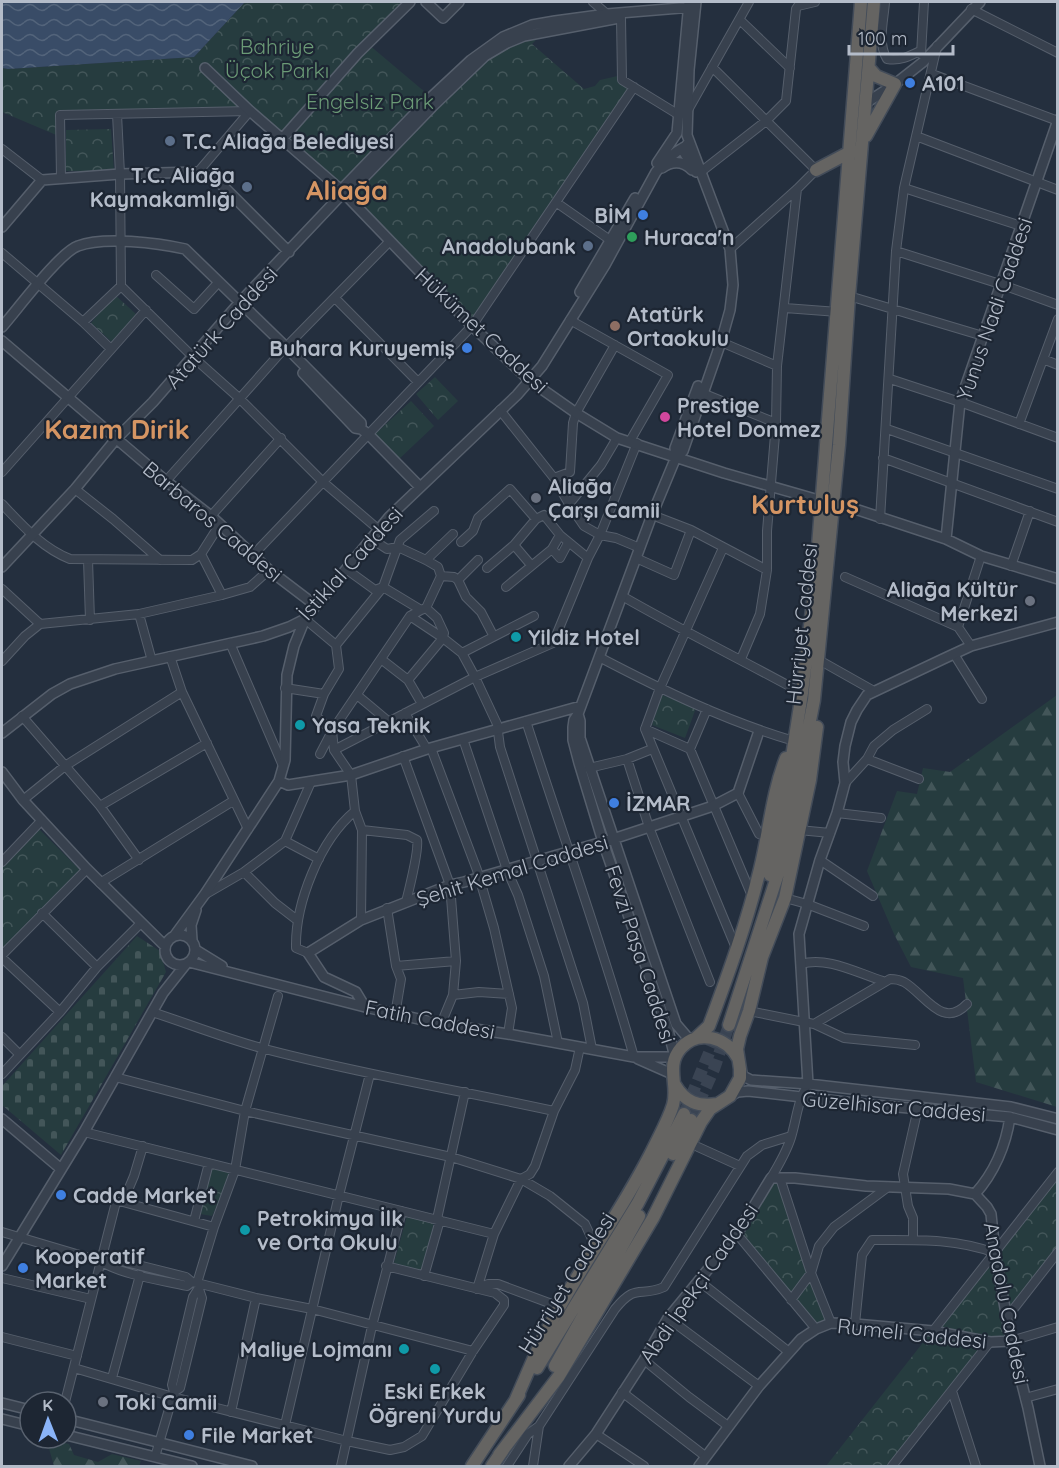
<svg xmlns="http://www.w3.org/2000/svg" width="1059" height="1468" font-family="Quicksand,sans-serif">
  <defs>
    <pattern id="forest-firs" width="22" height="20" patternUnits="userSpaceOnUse" patternTransform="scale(1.5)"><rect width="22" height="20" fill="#263c3f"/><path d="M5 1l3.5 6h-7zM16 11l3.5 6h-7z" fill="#435659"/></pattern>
    <pattern id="cemetery-stones" width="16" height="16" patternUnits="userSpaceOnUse" patternTransform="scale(1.5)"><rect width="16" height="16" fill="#263c3f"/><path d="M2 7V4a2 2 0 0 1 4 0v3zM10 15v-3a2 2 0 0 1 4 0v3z" fill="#435659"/></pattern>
    <pattern id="park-crowns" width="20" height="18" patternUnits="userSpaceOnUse" patternTransform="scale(1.5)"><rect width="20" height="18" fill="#263c3f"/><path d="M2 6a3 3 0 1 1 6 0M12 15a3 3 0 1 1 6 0" fill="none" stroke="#435659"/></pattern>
    <pattern id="water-waves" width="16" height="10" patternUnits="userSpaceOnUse" patternTransform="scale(1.5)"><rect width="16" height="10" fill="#394c67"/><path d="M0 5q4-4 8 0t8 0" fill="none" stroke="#53647b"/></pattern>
  </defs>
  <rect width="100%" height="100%" fill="#242f3e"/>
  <path fill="url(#forest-firs)" d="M1057 695V1107L976 1082 963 978 911 967 894 934 867 871 897 791 917 794 923 768 950 772Z
    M46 1438 69 1444 74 1455 98 1462 112 1454 141 1461 139 1466H54Z"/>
  <path fill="url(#cemetery-stones)" d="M137 936 160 951 166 972 61 1155 2 1105V1086Z"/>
  <path fill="url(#park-crowns)" d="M245 2H410L368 44 432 98 341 190 250 111 61 115V137L2 112V68L8 69 194 57Z
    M544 32 532 44 584 89 595 86 600 80 622 75 633 86 472 326 347 195 485 56Z
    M111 129 114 171H66V130Z
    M115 295 136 314 112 342 91 323Z
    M435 377 458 401 438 420 416 394Z
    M411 401 434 426 398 460 375 434Z
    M662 695 696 708 685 738 652 725Z
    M39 829 81 871 2 950V866Z
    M212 1167 231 1174 212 1216 200 1214Z
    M1057 1172V1252L1008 1316 1011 1341 990 1342 892 1466H826Z
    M771 1178H780L831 1323 816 1329 737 1234Z
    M407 1216 434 1223 421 1271 394 1263Z"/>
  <path fill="url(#water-waves)" d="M2 2H245L194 57 8 69 2 68Z"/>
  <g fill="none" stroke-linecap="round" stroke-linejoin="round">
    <path stroke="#3a4453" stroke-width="12" stroke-dasharray="12 6" stroke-linecap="butt" d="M684 1114 718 1031
      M691 1120 714 1069 729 1025"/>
    <g stroke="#565f6c" stroke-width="10">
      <path id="minor" d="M593 2 607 14
        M885 2C884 19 877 43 887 59 900 61 908 57 920 51
        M971 9 1058 53
        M621 18 622 80 679 115
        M740 20 790 68
        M921 54 924 2
        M712 67 816 170 797 189 730 249
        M932 74 1058 121
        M688 110 749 2
        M117 114 120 174 121 286
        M916 136 1058 190
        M2 149 42 180
        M702 171 766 121 786 101 796 9 798 6 815 2
        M198 172 250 111
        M61 178 60 115 250 111
        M904 188 1021 226
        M557 203 610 240
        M896 251 1000 284 1058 305
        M2 253 83 322 111 349
        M156 275 194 309 216 285
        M849 296 983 336
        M335 298 418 382
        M785 308 838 312
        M570 320 668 375 630 441
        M83 322 121 286 193 357 239 398 322 481 378 529
        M721 342 777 366
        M1043 359 1058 365
        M890 379 960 402 1058 438
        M702 393 776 423
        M500 410 554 478 569 504 584 526 600 535 616 538 640 548
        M1019 424 1058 319
        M887 429 1058 489
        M883 458 1058 522
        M2 472 146 310
        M554 478 570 472 573 423 576 413 615 345
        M166 481 282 351 390 241
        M75 489 113 519 160 560
        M2 504C22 525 42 548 70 559L192 560 201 554 220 524
        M569 504 601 465 617 438
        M652 515 691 530 767 570
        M211 516 281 438
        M880 519 896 251 904 188 937 46
        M560 535 552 549 560 558 568 543
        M370 538 387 549 398 547 426 560 438 567 441 576
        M461 542 473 531 478 518 510 489 536 519
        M514 545 536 519 544 515 560 535 588 558
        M201 554 222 595
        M253 555 472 326 634 87
        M636 558 674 575 691 530
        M88 560 90 620
        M426 560 453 534
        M1011 566 1030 511
        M487 568 514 545 531 565
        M346 569 375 590 383 587 421 610 426 608 437 618 444 633 443 638 462 653 475 677 497 724 500 747 583 1003 592 1049
        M441 576 454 577 458 580 466 597 481 612 493 635
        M845 577 958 627 971 646
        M458 580 478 560
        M506 587 552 549
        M2 589 40 624
        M622 596C681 630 742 660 802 693
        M426 608 441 576
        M139 614 152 661
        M305 619 336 645
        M958 627 981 556
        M230 643 283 766
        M462 653 534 616
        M954 654 982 699
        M170 656 182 692 248 829
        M599 657C662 690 726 721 794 741
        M381 659 408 680 422 704
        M741 659 760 614 767 570V531L776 423 777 366 797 189
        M819 660 874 691
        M2 661 25 636 40 624 139 614 222 595 250 587 269 570
        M408 680 443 638 410 616
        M285 688 324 694
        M357 695 388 721
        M405 713 427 749
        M22 716 100 806 139 860
        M526 721C562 833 602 944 634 1057
        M645 729 736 948
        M645 729 660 688 723 548
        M645 729 690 749
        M463 739 507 870 518 895 544 976 558 1043
        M431 748 477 870 494 928 512 1008 508 1034
        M690 749 752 896
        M690 749 707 709
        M334 750 475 677 553 643 588 558 600 535 637 443
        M320 754 332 731 410 616 421 610
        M403 756 450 885 456 961 453 995 441 1024
        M627 759 649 827 710 982
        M867 759 919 779
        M589 768 627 759 652 749
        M845 783 867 759 874 746 893 730 927 709
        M738 793 759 834
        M23 800 65 766 182 692
        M100 806 207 743
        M837 813 881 818
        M799 830 830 833
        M285 841 319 859
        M820 860 873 896
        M2 862 42 820
        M244 872 275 903 297 920
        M100 883 233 801
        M206 894 244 872 285 841 311 782
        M785 898 807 904 864 926
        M406 902C409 890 419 849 417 840L407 835 362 830 355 811 351 775 334 750 332 731 316 716 324 694 339 669 336 645 383 587 400 540 434 511
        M387 908 396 966 401 979 395 1015
        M42 913 97 967
        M361 920 362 830
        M308 953 296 948C295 903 320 840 355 811
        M2 955 87 869
        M2 958 60 1012
        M801 964C827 956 857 973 883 981
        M396 966 456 961
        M453 995 479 992 509 994
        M749 1011 814 1024 890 979C895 979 900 980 904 982 925 994 942 1030 967 1004
        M152 1012C189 1024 227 1039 265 1049 360 1074 458 1090 554 1111
        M814 1024 844 1038 915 1045
        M2 1037 19 1054
        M2 1074 60 1012 97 967 141 923
        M115 1077 245 1111 451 1157 521 1179 550 1196 585 1224 592 1239 593 1249
        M84 1132 494 1234
        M698 1147 740 1166
        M771 1178C779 1164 788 1150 792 1134 797 1116 798 1100 808 1084
        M780 1178 811 1273 831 1323
        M123 1202 214 1227
        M437 1219 465 1092
        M194 1221 209 1163
        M2 1232 100 1261C122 1275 161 1280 187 1286L192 1282 197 1283 256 1298 312 1309 473 1351
        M737 1234 816 1329
        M913 1240V1218L908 1206 903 1174 918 1108
        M100 1261 110 1258 186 1277 192 1282
        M424 1276 440 1220
        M2 1278 91 1299
        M699 1281 789 1352
        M477 1289 494 1234 521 1179 530 1174 535 1166 554 1111 575 1070 580 1047
        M477 1289 488 1284H498L560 1307
        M791 1300 811 1273 819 1246 834 1227 888 1187
        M1008 1316 1058 1252
        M668 1318 759 1386
        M855 1324 862 1255 872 1240C914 1240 955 1238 995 1253
        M933 1331 1058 1172
        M2 1337 77 1356
        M1011 1341 1058 1327
        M644 1360 689 1397 728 1426
        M74 1368 173 1397 347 1441 390 1450 404 1447 422 1436 473 1351 504 1305V1300L495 1293 386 1266
        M112 1378 140 1275
        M952 1391 976 1466
        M174 1392 172 1385 193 1297 198 1289
        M622 1392 705 1456
        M1025 1398 1058 1389
        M65 1402 116 1202H123L134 1176 143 1146
        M231 1412 256 1298
        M285 1425 339 1195 370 1074
        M596 1434 644 1466
        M155 1457 174 1392 180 1388 202 1298 197 1283 214 1227 235 1170 245 1111 278 996
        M341 1466 372 1326 402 1211
        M507 1466 528 1434 539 1426
        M533 1466 539 1426 615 1309C637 1282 639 1298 664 1287L747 1156 762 1145 791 1136
        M892 1466 990 1342"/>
    </g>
    <g stroke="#565f6c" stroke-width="12">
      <path id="tertiary" d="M426 2 443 18 459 2
        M205 68 250 111 341 190 472 326 529 380 576 413 617 438 724 473 815 499
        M866 103 895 84 923 62 980 2
        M282 139 358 53 410 2
        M682 149 696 172
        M657 163 677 133 689 2
        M662 168C673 160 683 161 692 170
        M341 190 426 102 471 60 503 37 532 25 555 21 607 14 692 7
        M347 195 432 107 485 56 507 43 524 36 619 18
        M2 227 42 180 120 174 198 172 219 182 289 252
        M580 292 635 198
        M2 327C17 310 60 252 78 246 104 236 158 243 185 249L286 347 361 423V429
        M2 341 166 481 211 516 269 570 315 605
        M303 373 355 428 361 429 368 434 420 487
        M676 457 675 448 698 386
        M849 507 946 539 981 556 1058 579
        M946 539 960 402 1058 120
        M2 567 75 489 116 439 153 402 240 302 344 192
        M578 714 580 721V738L676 1024 688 1038H696
        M2 733 52 694 70 684 115 669 263 636 289 627 305 619 389 517 517 395 542 366 605 265 656 172C666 160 673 153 686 146L689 142
        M2 772 23 800 87 869 165 946
        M279 781 288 785 351 775 427 749 581 706
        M165 950a15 15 0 1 1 30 0a15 15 0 1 1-30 0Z
        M175 935 205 894 279 781 285 760 287 675 294 646 305 619
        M192 940 191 925 196 910
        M196 950 222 966
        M189 962 365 1007 441 1024 508 1034 634 1057H675L668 1030 603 842 579 763 573 740V727L574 720 578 714 652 515 676 457 683 451 721 342 730 310 733 285 730 249 687 135 689 70 696 2
        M365 1007 356 992 324 977 308 953 361 920 450 885 464 882 613 839 713 806 738 793 759 731
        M638 1059 672 1074
        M741 1070 743 1076 751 1080 808 1084 1011 1107 1058 1119
        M808 1084 799 934 820 860 837 813 845 783 843 762 845 746 851 722 857 710 867 695 943 659 971 646 1058 622
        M730 1096 738 1092 748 1091 864 1104 1010 1117 1058 1130
        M2 1119 61 1169
        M975 1194 987 1207 991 1214 995 1253 1011 1341 1028 1408 1040 1466
        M975 1194C994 1173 1006 1145 1010 1117
        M2 1266 84 1132 163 993 186 964
        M2 1403 30 1410
        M2 1419 30 1426
        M66 1419 252 1466
        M66 1435 192 1466
        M569 1466 596 1434 644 1360 668 1318 737 1234 771 1178H795L866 1186 949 1189 975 1194
        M699 1466 759 1386 801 1339 816 1329 831 1323 855 1324 933 1331 990 1342 1011 1341"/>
    </g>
    <g stroke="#434c59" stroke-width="15">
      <path id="trunk" d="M866 136 895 84 876 76 869 68
        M816 170 852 151
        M770 875 785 801 802 693 815 584 861 2
        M729 1025 784 855 814 700 839 445 849 296 874 2
        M696 1038 709 1026C728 975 747 923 760 869 769 833 772 793 786 758
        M675 1085C685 1102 698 1107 717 1104
        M673 1154 691 1120
        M555 1366 639 1216
        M537 1368 638 1203 684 1114
        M516 1399C526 1377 535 1354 546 1332 579 1267 624 1209 656 1143 662 1131 669 1118 673 1105 679 1085 665 1066 681 1048 698 1029 726 1037 738 1058
        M499 1455 559 1376 653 1218 701 1122 710 1109 730 1096 740 1078V1069L737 1049 740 1036 749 1011 762 957 785 898 810 780 817 727
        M472 1466 519 1395
        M492 1466 503 1450"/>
    </g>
    <use href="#minor" stroke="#38414e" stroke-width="8"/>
    <use href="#tertiary" stroke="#38414e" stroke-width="9"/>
    <use href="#trunk" stroke="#656462" stroke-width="12"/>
  </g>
  <g fill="#3f7fe0" stroke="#1d2633" stroke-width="2">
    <circle cx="910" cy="83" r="6"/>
    <circle cx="643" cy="215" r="6"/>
    <circle cx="467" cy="348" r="6"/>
    <circle cx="614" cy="803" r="6"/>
    <circle cx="61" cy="1195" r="6"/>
    <circle cx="23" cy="1268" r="6"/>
    <circle cx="189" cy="1435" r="6"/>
  </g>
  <g fill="#5c6f8a" stroke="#1d2633" stroke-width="2">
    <circle cx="170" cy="141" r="6"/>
    <circle cx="247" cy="187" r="6"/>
    <circle cx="588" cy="246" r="6"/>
  </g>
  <circle fill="#2e9e5b" stroke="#1d2633" stroke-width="2" cx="632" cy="237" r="6"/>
  <circle fill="#8d6e63" stroke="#1d2633" stroke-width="2" cx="615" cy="326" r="6"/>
  <circle fill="#d1479c" stroke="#1d2633" stroke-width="2" cx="665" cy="417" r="6"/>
  <g fill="#6b7280" stroke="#1d2633" stroke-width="2">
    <circle cx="536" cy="498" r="6"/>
    <circle cx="1030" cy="601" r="6"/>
    <circle cx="103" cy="1402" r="6"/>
  </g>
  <g fill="#0f9aa8" stroke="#1d2633" stroke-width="2">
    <circle cx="516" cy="637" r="6"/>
    <circle cx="300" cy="725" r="6"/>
    <circle cx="245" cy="1230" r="6"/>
    <circle cx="404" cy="1349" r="6"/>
    <circle cx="435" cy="1369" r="6"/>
  </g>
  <g text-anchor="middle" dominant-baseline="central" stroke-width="4.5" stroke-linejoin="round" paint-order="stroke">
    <g font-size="21" fill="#6b9a76" stroke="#1d2633">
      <text x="277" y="46">Bahriye<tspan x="277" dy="24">Üçok Parkı</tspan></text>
      <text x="370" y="101">Engelsiz Park</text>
    </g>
    <g font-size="21" font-weight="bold" fill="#b4bcc9" stroke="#1d2633" text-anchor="start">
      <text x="922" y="83">A101</text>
      <text x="182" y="141">T.C. Aliağa Belediyesi</text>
      <text x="235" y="175" text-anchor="end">T.C. Aliağa<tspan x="235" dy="24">Kaymakamlığı</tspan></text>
      <text x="631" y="215" text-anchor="end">BİM</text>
      <text x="644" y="237">Huraca'n</text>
      <text x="576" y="246" text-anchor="end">Anadolubank</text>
      <text x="627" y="314">Atatürk<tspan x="627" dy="24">Ortaokulu</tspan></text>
      <text x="455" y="348" text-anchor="end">Buhara Kuruyemiş</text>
      <text x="677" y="405">Prestige<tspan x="677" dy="24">Hotel Donmez</tspan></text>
      <text x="548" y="486">Aliağa<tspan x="548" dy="24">Çarşı Camii</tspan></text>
      <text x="1018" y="589" text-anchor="end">Aliağa Kültür<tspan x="1018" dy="24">Merkezi</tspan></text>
      <text x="528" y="637">Yildiz Hotel</text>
      <text x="312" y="725">Yasa Teknik</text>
      <text x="626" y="803">İZMAR</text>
      <text x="73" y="1195">Cadde Market</text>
      <text x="257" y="1218">Petrokimya İlk<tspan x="257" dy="24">ve Orta Okulu</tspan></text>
      <text x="35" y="1256">Kooperatif<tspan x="35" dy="24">Market</tspan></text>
      <text x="392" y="1349" text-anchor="end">Maliye Lojmanı</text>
      <text x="435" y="1391" text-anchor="middle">Eski Erkek<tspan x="435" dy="24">Öğreni Yurdu</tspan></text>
      <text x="115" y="1402">Toki Camii</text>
      <text x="201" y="1435">File Market</text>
    </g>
    <g font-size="21" fill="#b4bcc9" stroke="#1d2633">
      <text transform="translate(994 309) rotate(-71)">Yunus Nadi Caddesi</text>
      <text transform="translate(221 327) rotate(-48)">Atatürk Caddesi</text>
      <text transform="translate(482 330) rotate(43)">Hükümet Caddesi</text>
      <text transform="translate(213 521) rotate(40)">Barbaros Caddesi</text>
      <text transform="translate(350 563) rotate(-48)">İstiklal Caddesi</text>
      <text transform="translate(801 624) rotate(-84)">Hürriyet Caddesi</text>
      <text transform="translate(512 870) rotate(-17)">Şehit Kemal Caddesi</text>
      <text transform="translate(641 954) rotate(72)">Fevzi Paşa Caddesi</text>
      <text transform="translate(430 1019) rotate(11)">Fatih Caddesi</text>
      <text transform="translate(894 1106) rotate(5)">Güzelhisar Caddesi</text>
      <text transform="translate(566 1283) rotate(-58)">Hürriyet Caddesi</text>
      <text transform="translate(698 1283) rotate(-55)">Abdi İpekçi Caddesi</text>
      <text transform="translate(1007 1303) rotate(79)">Anadolu Caddesi</text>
      <text transform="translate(912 1333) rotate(6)">Rumeli Caddesi</text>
    </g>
    <g font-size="27" font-weight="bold" fill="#d59563" stroke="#1d2633">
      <text x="347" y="190">Aliağa</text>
      <text x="117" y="429">Kazım Dirik</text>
      <text x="805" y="504">Kurtuluş</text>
    </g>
  </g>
  <rect width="1059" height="1468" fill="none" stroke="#b4bcc9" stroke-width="6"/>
  <g transform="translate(48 1420) rotate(359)"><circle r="28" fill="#1d2633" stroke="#59626f" stroke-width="1.5"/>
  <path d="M0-4.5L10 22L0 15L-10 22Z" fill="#8ab4f8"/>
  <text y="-9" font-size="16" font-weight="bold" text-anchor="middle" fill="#b4bcc9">K</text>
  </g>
  <path d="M849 45v9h104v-9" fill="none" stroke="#b4bcc9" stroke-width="3"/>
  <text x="858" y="45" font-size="18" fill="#b4bcc9" stroke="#1d2633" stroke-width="4.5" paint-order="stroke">100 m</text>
</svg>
